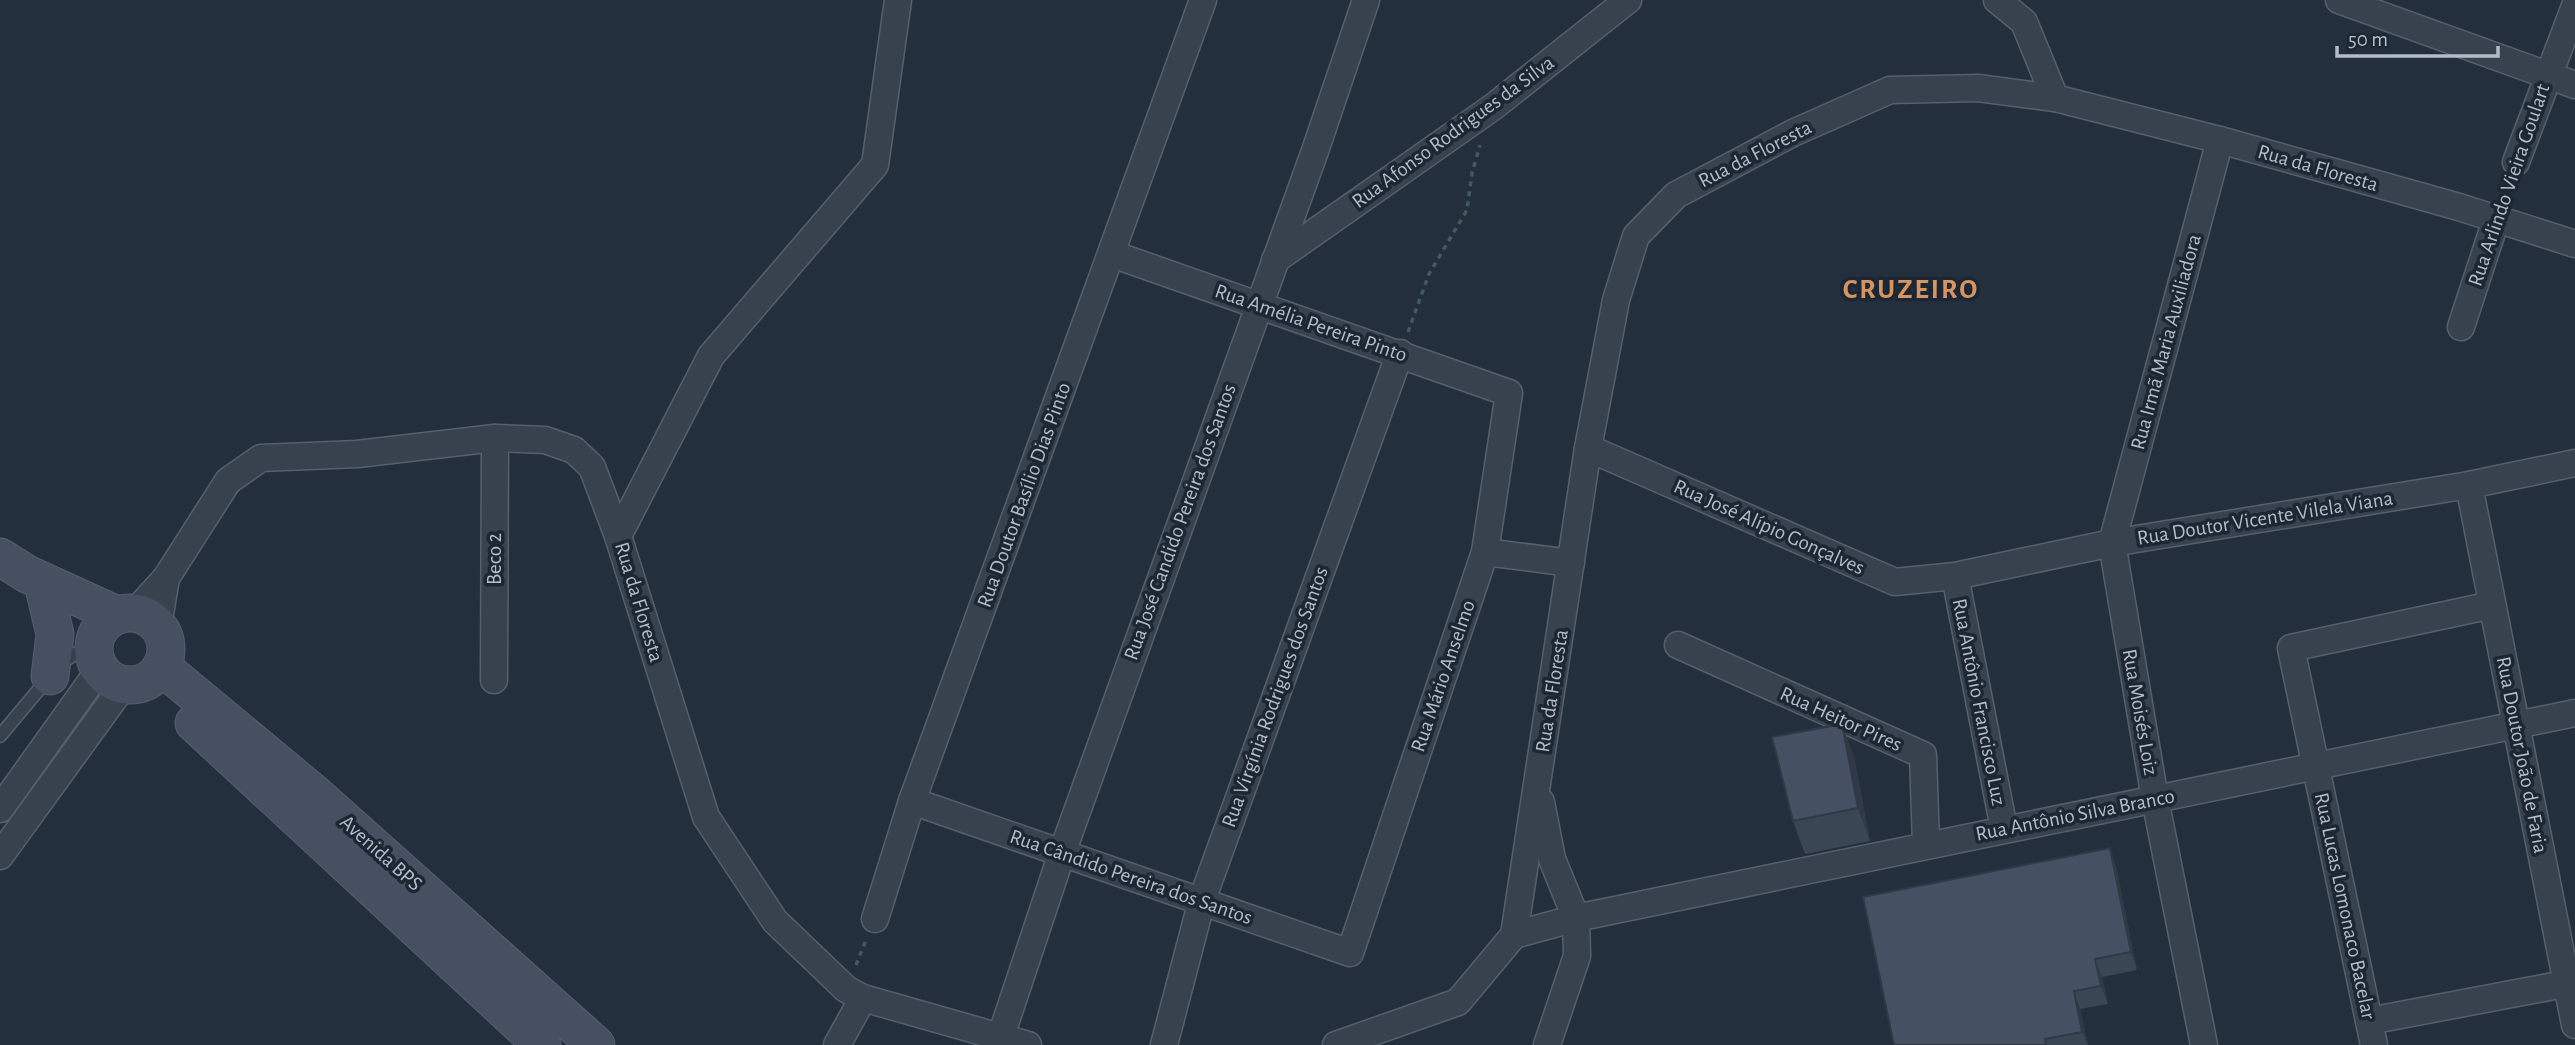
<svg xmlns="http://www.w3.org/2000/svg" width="2575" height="1045" viewBox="0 0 2575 1045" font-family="'Alegreya Sans',sans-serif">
<rect width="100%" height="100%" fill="#242f3e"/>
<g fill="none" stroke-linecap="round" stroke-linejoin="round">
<defs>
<polyline id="lane" points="0,736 61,663 75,654 94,647"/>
<g id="street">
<polyline points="1997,0 2024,22 2055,98"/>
<polyline points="2339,0 2575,85"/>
<polyline points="2516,162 2575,6"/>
<polyline points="1275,260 1493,107 1628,0"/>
<polyline points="2461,327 2496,220"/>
<polyline points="1588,448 1895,582 1955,576 2112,543 2469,485 2575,463"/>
<polyline points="2469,485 2575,1025"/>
<polyline points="618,536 711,356 875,165 898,0"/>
<polyline points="1485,552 1571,563"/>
<polyline points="1955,576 2004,829"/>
<polyline points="134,613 166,578 228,481 261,458 357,454 495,438 545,440 574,450 592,467 618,536 706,817 775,921 846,989 863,998 1028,1045"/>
<polyline points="158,626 166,578"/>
<polyline points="1678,645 1923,755 1926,845"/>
<polyline points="494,680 495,438"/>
<polyline points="912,801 1350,953 1485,552 1509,393 1112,254"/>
<polyline points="1541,802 1552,859 1576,918 1577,956 1547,1045"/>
<polyline points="0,809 100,669"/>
<polyline points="0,856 124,685"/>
<polyline points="875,919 912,801 1203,0"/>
<polyline points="1514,935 1576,918 2575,713"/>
<polyline points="2369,1021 2575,982"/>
<polyline points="837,1045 863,998"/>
<polyline points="998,1045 1062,853 1315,151 1366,0"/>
<polyline points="1164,1045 1202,900 1400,353"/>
<polyline points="1336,1045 1458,1002 1514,935 1588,448 1616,300 1636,236 1676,195 1793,133 1890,90 1978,88 2055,98 2220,140 2459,207 2575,244"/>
<polyline points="2204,1045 2155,799 2112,543 2220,140"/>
<polyline points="2374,1045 2291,648 2492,605"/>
</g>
<g id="secondary">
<polyline points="0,557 27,574 117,615"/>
<polyline points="45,592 55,634 50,676"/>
<circle cx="130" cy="649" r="36"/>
<polyline points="162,667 316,795 596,1045"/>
<polyline points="194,723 542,1045"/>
</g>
</defs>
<use href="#lane" stroke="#565f6c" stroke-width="15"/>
<use href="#street" stroke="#565f6c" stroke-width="29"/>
<use href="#secondary" stroke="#565f6c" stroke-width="39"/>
<g stroke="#44595c" stroke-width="3.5" stroke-dasharray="5 5" stroke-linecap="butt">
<polyline points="1408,332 1429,274 1467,210 1472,173 1480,145"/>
<polyline points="856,965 866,940"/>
</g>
<use href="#lane" stroke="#38414e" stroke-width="12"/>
<use href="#street" stroke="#38414e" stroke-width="26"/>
<use href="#secondary" stroke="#465061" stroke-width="37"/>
</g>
<g fill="#3b4654">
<polygon points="1854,757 1870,841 1805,854 1793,821"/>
<polygon points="2116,866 2137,970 2102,977 2108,1004 2080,1009 2088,1045 1894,1045"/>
</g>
<g fill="#303945">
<polygon points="1842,724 1854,757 1870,841 1858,808"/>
<polygon points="2110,848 2116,866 2137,970 2131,952"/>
<polygon points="2095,959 2102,977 2108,1004 2101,986"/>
<polygon points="2074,991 2080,1009 2088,1045 2082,1032"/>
</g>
<g fill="#455162" stroke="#303945" stroke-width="2">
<polygon points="1842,724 1858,808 1793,821 1772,737"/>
<polygon points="2110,848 2131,952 2095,959 2101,986 2074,991 2082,1032 2045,1039 2046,1045 1894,1045 1863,897"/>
</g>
<g text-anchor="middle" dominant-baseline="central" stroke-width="7" stroke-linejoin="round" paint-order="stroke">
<g font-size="21" fill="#b4bcc9" stroke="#1d2633">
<text transform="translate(1453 132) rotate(-36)">Rua Afonso Rodrigues da Silva</text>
<text transform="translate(1755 154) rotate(-27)">Rua da Floresta</text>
<text transform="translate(2318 168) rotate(16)">Rua da Floresta</text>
<text transform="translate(2509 185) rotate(-71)">Rua Arlindo Vieira Goulart</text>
<text transform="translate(1311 323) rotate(19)">Rua Amélia Pereira Pinto</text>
<text transform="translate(2166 342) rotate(-75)">Rua Irmã Maria Auxiliadora</text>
<text transform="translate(1024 495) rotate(-70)">Rua Doutor Basílio Dias Pinto</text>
<text transform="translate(2265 518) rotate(-9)">Rua Doutor Vicente Vilela Viana</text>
<text transform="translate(1180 522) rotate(-70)">Rua José Candido Pereira dos Santos</text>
<text transform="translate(1769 527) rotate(24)">Rua José Alípio Gonçalves</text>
<text transform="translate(494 559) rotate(-90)">Beco 2</text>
<text transform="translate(639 602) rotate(73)">Rua da Floresta</text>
<text transform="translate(1443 676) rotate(-71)">Rua Mário Anselmo</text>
<text transform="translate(1552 691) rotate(-81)">Rua da Floresta</text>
<text transform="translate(1275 697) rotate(-70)">Rua Virgínia Rodrigues dos Santos</text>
<text transform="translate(1979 702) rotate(79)">Rua Antônio Francisco Luz</text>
<text transform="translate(2140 712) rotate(80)">Rua Moisés Loiz</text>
<text transform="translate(1841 719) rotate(24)">Rua Heitor Pires</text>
<text transform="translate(2522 755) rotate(79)">Rua Doutor João de Faria</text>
<text transform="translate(2075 815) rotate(-11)">Rua Antônio Silva Branco</text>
<text transform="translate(381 853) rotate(42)">Avenida BPS</text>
<text transform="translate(1131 877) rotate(19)">Rua Cândido Pereira dos Santos</text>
<text transform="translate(2345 906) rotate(78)">Rua Lucas Lomonaco Bacelar</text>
</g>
<g font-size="28" font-weight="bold" letter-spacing="2" fill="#d59563" stroke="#1d2633">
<text x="1911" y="290">CRUZEIRO</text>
</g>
</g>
<path d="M2337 46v10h161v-10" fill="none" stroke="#b4bcc9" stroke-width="3.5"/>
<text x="2348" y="46" font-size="21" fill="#b4bcc9" stroke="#1d2633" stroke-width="5" paint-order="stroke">50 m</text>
</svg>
